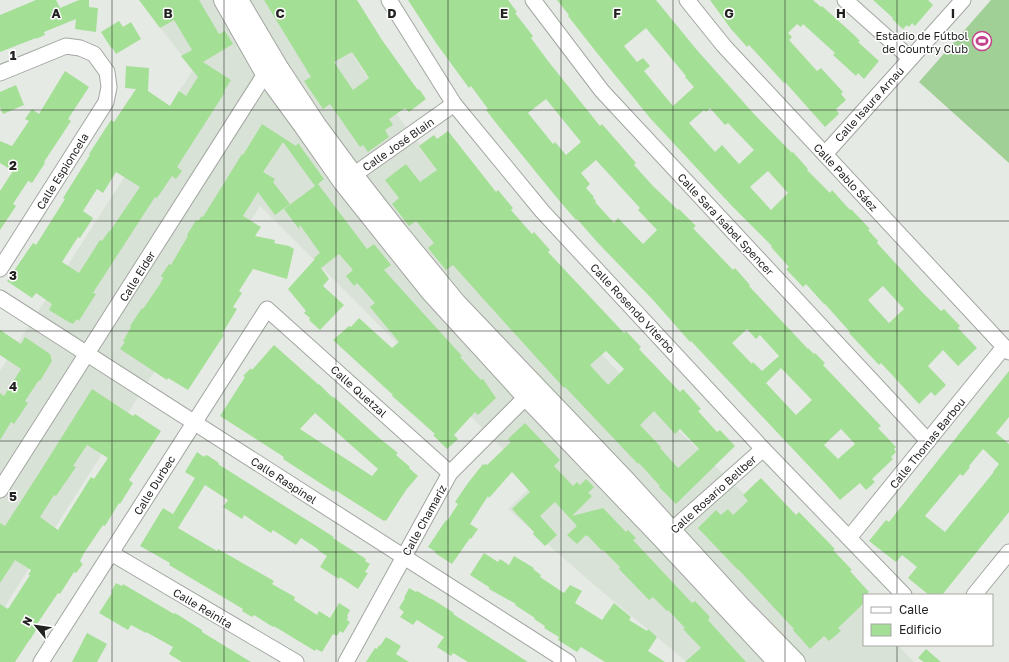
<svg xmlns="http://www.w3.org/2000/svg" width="1009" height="662" viewBox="0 0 1009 662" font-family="'Golos Text',sans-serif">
<rect width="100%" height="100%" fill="#e6eae5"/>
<polygon fill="#d9e2d6" points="139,0 321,0 361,68 455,190 588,339 621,375 864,610 864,645 898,645 914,662 687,662 593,584 508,509 536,482 260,206 0,614 0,371 193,70"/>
<polygon fill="#a0d095" points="991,0 1009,0 1009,163 919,82"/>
<g fill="#a4df96" fill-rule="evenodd">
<polygon points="36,0 56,0 60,8 79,0 89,0 89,7 98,8 96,32 75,29 76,19 44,32 45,35 36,39 36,38 0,52 0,15"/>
<path d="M139 0H199L219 34 225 31 233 44 203 62 231 80 224 91 225 92 177 167 182 171 176 179 172 176 157 198 155 197 98 285 93 293 96 294 87 308 79 321 77 319 73 324 67 321 49 310 52 304 36 293 32 298 7 281 33 243 36 245 65 199 63 198 90 155 89 154 111 120 114 122 136 89 125 88 126 66 149 68 148 91 170 106 179 91 186 96 198 77 181 56 192 50 174 20 160 28ZM116 172 140 187 110 231H109L102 241 100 240 79 273 62 262 78 237 80 238 93 218 83 211 97 189 103 193Z"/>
<path d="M264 0H357L382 40 412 82 418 90 419 89 426 99 409 112 405 108 389 119 393 125 385 130 389 137 368 152 363 145 360 147 330 104 323 109 304 81 311 77ZM352 52 369 78 353 90 334 62Z"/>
<path d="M408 0H508L517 12 515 13 533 36 531 38 548 61 600 126 602 124 636 163 634 165 653 186 678 210 679 209 696 226 693 228 733 270 735 268 750 285 749 286 808 349V348L814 354 815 353 825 363 823 365 881 426 878 428 896 447 894 449 896 452 891 457 893 459 872 479 875 482 866 490 860 483 840 500 825 483 706 357 691 341 690 342 654 301 598 243 577 219 576 220 557 198 500 128 486 110 488 109 471 86 469 88 436 43ZM546 99 581 142 566 155 555 142 553 144 528 113ZM596 160 640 208 638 210 657 230 643 244 618 218 614 223 595 202 596 201 593 198 594 197 586 188 590 184 581 173ZM747 329 756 339 760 335 779 356 762 371 753 362 752 364 732 343ZM781 368 812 400 796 415 766 383ZM841 429 855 444 838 459 824 445Z"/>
<path d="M557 0H656L696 49 754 114 792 153 793 152 808 169 807 170 830 193 832 190 850 210 851 209 870 229 868 230 878 241 877 243 922 292 941 311 944 309 960 326 958 328 977 348 958 366 943 350 928 366 946 385 935 396 931 392 919 404 881 363 879 365 849 333 850 332 825 304H824L806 284 803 287 786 269 789 267 771 247 772 246 731 205 650 118 597 53 568 16 569 15ZM646 28 686 76 685 77 694 87 673 106 644 71 650 66 643 58 637 62 624 46ZM710 108 725 125 728 123 754 150 739 164 722 145 715 152 689 123 704 110 706 112ZM768 171 788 193 771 210 750 187ZM883 286 904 309 889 323 868 300Z"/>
<polygon points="710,0 813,0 821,7 822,6 853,34 860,41 858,42 879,61 864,79 858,73 856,76 833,55 835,53 803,24 801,27 797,24 788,33 792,37 789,40 817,71 821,68 843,92 841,94 846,100 836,109 839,114 825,127 785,82 784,83 749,45 747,47 731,29"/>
<polygon points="873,0 928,0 933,5 915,26 912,23 909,27 907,25 903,29 892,19 893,18"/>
<polygon points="119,21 123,27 131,22 141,39 116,54 112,47 111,48 101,32"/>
<polygon points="65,71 89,87 68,119 71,121 44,162 45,163 32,183 28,181 13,204 16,206 0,230 0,191 13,171 0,163 0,141 12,146 29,121 25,119 32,109 39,114"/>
<polygon points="16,85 24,105 3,114 0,107 0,92"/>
<polygon points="262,124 296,146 298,143 324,179 318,184 367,249 374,244 391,265 384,270 462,356 460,357 481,380 483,379 496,398 478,415 475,412 454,435 458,439 447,449 433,435 435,434 399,402 392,396 393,395 333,340 349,326 351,327 359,318 392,348 399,342 370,307 375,303 357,283 354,286 346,276 353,270 339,254 321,268 329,279 323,286 344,305 320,330 309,320 310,318 304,313 306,311 288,289 315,259 314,258 320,253 300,225 299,229 284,209 315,186 283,142 263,172 275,179 273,182 290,204 275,215 258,192 243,216 261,227 255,236 275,240 274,243 289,246 294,249 287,279 253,269 239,291 242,293 233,307 237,309 222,334 224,335 188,390 168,378 167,380 120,349 125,342 123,341 131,327 130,326 142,308 143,309 160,284 163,278 161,276 169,264 171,265 182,246 188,236 187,235 196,220 198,221 202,216 203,217 242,154 243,155"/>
<path d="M448 131 496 192 498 190 513 208 511 210 532 234 534 232 550 250 548 252 624 333 626 331 641 347 639 349 680 392 683 389 701 409 698 411 717 432 720 430 735 446 676 504 659 487 660 486 639 463 638 464 565 387 564 388 487 303 453 265 446 270 428 248 434 243 416 221 409 226 392 204 399 198 385 180 406 164 420 182 437 170 419 146 434 135 437 139ZM606 351 624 369 608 385 590 365ZM654 411 675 434 680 429 699 449 678 468 660 448 661 447 640 425Z"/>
<polygon points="0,330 21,344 25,337 50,354 52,361 40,381 39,380 25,401 28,403 14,424 11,422 0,440 0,393 4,396 21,369 0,355"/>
<path d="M274 345 319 385V384L331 396 335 398 378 437 398 453 396 455 410 467 409 468 418 476 406 490 386 521 384 520V521L335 490 334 492 283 459 284 457 220 416 245 377 243 376 251 368 252 370ZM315 413 378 469 372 476 300 429Z"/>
<path d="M1009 371V417L996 433 1009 444V512L942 595H929L908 578 917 567 902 555 896 562 869 541 886 520 889 522ZM983 449 999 464 993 472V473L945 532 925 516 960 474 963 476 970 467 969 466Z"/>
<path d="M92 389 133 416 135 414 161 431 129 480 133 483 120 504 119 503 105 526 103 525 84 553 80 561 81 562V563L83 564 76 573 74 572 60 594 58 593 37 624 39 625 30 640V639L15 662H0V604L8 609 30 575H28L31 570 15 560 0 583V523L5 526 36 478ZM87 445 108 458 94 479 91 477 58 530 40 517 54 495 56 496 76 467 73 466Z"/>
<polygon points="525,423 560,460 554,466 573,486 577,482 580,485 586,479 594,487 588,493 592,496 572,516 603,508 626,532 628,530 636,538 633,540 692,603 695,601 710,617 708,620 746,662 685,662 701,648 683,629 685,628 668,610 667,611 653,597 649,600 619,569 620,567 603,550 602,551 588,536 587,536 586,535 577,544 567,535 577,526 555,502 540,516 557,535 545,546 533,534 534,532 512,509 530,492 512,472 489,498 488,496 470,524 478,529 471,539 470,538 452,564 435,553 436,552 428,547 446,520 447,521 458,504 455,502 468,483 483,464 484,465 486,464 487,465 511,442 508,439"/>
<polygon points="197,452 204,457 205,455 206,456 207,455 219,463 218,464 259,490 334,537 333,538 366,559 365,561 370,564 365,572 368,573 358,589 340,577 339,579 320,567 327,556 318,550 318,549 301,538 296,545 273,530 271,533 244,515 242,519 223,507 228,500 205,485 178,528 217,551 218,549 274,581 272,584 295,597 294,600 317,615 319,611 330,618 339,603 350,610 347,616 348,617 347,620 350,622 343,633 340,631 337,636 333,634 322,652 316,649 315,651 277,628 273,626 273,627 254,615 252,617 242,611 243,609 169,565 170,563 140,546 163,508 173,514 195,478 185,472"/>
<polygon points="761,478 796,515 799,512 835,549 833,550 852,570 850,571 869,592 866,595 864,595 864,603 838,628 841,631 829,641 824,636 810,649 793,630 794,629 738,569 738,570 698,528 716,510 721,515 728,509 733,515 748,501 743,495"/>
<polygon points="484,553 498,562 500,559 509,565 514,556 534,568 533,569 541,575 540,577 564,593 570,585 582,591 575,603 602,620 614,603 631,617 629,620 647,631 648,629 657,637 648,651 665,662 605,662 581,647 577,652 558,640 559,637 544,628 545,626 534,619 535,618 515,605 516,604 489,589 489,587 470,575"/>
<polygon points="116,583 122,586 123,584 174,614 175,613 202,630 202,632 251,662 182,662 169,654 173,647 146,632 146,633 131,625 128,630 99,613 112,593 111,592"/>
<polygon points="409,588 416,592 417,591 431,599 432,599 454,613 453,614 528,662 468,662 453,653 451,656 437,647 444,637 417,620 416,621 413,625 400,617 404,612 399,608 405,598 404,598"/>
<polygon points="87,633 107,644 97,662 72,662"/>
<polygon points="386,637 401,646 396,654 409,662 366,662 375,648 377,649 379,645 380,646"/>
<polygon points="926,649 941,662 924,662 918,658"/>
</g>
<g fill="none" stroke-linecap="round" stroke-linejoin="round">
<defs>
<g id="minor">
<polyline points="389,0 454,104 542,211 763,449 904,595"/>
<polyline points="533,0 602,91 928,441"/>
<polyline points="687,0 724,46 1009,352"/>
<polyline points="845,0 910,58"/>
<polyline points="0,73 66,46 80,48 94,54 107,72 109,87 106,102 0,269"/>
<polyline points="825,154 963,0"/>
<polyline points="345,181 454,104"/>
<polyline points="0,298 568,662"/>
<polyline points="0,490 265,74 272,68"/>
<polyline points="664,537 763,449"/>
<polyline points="849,538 1004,347"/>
<polyline points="111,553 296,662"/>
<polyline points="974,595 1009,552"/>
<polyline points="41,662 267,309 450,473"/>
<polyline points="346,662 450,473 526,397"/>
</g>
<g id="tertiary">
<polyline points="223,0 265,74 303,126 343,183 430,292 526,397 662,539 777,662"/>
<polyline points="239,0 280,69 317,125 354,175 397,230 457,303 625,479 743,608 796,662"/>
</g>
</defs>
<use href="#minor" stroke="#a2a6a1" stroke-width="17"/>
<use href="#tertiary" stroke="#a2a6a1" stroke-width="20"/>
<use href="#minor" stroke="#fff" stroke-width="15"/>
<use href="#tertiary" stroke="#fff" stroke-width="18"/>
</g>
<path fill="none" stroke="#222321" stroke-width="1" stroke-opacity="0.55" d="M112 0V662M224 0V662M336 0V662M448 0V662M561 0V662M673 0V662M785 0V662M897 0V595M0 110H1009M0 221H1009M0 331H1009M0 441H1009M0 552H1009M897 645V662"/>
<defs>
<symbol id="stadium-ring" viewBox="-11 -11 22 22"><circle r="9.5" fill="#fff" stroke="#c4428b" stroke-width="1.5"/><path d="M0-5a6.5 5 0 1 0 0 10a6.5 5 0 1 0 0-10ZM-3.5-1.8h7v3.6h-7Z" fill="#c4428b"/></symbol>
</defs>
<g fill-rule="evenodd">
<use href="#stadium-ring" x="971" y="30" width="22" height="22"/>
</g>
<g text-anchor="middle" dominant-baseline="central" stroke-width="3" stroke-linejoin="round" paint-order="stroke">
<g font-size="11" fill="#222321" stroke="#fff" text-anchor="end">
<text x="968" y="35">Estadio de Fútbol<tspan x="968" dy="13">de Country Club</tspan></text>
</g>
<g font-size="11" fill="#222321" stroke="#fff">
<text transform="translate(869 104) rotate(-48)">Calle Isaura Arnau</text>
<text transform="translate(398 144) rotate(-35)">Calle José Blain</text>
<text transform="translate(62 171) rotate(-58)">Calle Espioncela</text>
<text transform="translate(846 177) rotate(47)">Calle Pablo Sáez</text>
<text transform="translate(726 224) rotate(47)">Calle Sara Isabel Spencer</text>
<text transform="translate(137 276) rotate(-58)">Calle Eider</text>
<text transform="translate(633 308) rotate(47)">Calle Rosendo Viterbo</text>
<text transform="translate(359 391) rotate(42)">Calle Quetzal</text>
<text transform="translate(927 443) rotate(-51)">Calle Thomas Barbou</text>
<text transform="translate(284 480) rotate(33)">Calle Raspinel</text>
<text transform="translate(154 485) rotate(-58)">Calle Durbec</text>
<text transform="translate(713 494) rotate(-42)">Calle Rosario Bellber</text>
<text transform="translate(424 520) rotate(-61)">Calle Chamariz</text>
<text transform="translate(203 608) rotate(31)">Calle Reinita</text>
</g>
</g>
<g font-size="13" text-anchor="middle" font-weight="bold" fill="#222321" stroke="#fff" stroke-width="3" stroke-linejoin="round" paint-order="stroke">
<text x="56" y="18">A</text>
<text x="168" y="18">B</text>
<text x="280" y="18">C</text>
<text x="392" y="18">D</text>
<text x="504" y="18">E</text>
<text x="617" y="18">F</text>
<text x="729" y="18">G</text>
<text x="841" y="18">H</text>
<text x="953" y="18">I</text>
<text x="13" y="60">1</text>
<text x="13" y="170">2</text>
<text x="13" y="280">3</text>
<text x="13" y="391">4</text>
<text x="13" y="501">5</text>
</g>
<rect x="863" y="594" width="130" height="52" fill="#ffffff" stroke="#a7a7a6"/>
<rect x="871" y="607" width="20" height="6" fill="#ffffff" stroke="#a7a7a6"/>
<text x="899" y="614" font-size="12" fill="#222321">Calle</text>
<rect x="871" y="624" width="20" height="12" fill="#a4df96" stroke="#a7a7a6"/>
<text x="899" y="634" font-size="12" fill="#222321">Edificio</text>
<g transform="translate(36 626) rotate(299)" stroke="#ffffff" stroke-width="3" paint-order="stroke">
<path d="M0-3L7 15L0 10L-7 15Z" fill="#222321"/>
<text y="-6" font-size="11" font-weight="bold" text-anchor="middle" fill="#222321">N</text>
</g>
</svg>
